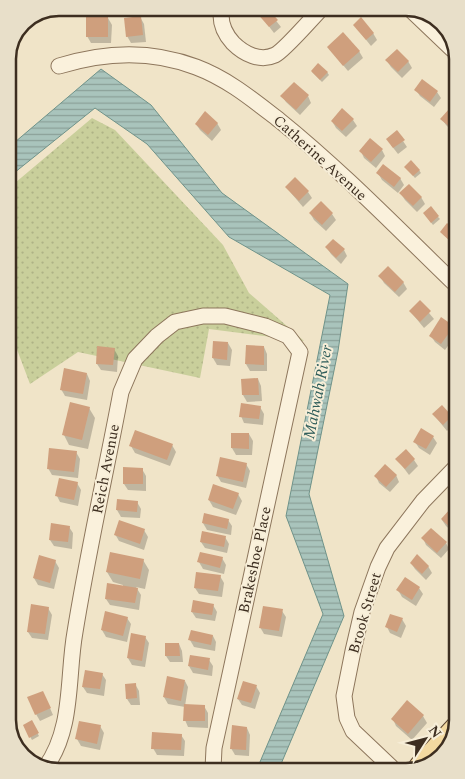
<svg xmlns="http://www.w3.org/2000/svg" width="465" height="779" viewBox="0 0 465 779" font-family="Spectral,serif">
<defs>
<pattern id="park-dots" width="8" height="8" patternUnits="userSpaceOnUse" patternTransform="scale(1.25)"><rect width="8" height="8" fill="#c9cf9b"/><path d="M2 2h.1M6 6h.1" fill="none" stroke="#aeb285" stroke-width="1.8" stroke-linecap="round"/></pattern>
<pattern id="water-rules" width="6" height="5" patternUnits="userSpaceOnUse" patternTransform="scale(1.25)"><rect width="6" height="5" fill="#a9c4bc"/><path d="M0 2.5h6" fill="none" stroke="#8ba098"/></pattern>
</defs>
<rect width="100%" height="100%" fill="#f0e4c8"/>
<polygon fill="url(#park-dots)" points="92,118 115,130 223,245 249,293 304,341 209,329 200,378 78,352 30,384 10,331 9,188"/>
<g fill="url(#water-rules)" stroke="#6f938a">
<polygon points="46,13 18,34 23,23"/>
<polygon points="101,69 151,105 222,193 348,284 338,351 309,494 344,616 281,764 283,768 257,769 323,614 286,516 330,295 229,237 147,144 95,108 9,177 8,148"/>
</g>
<g fill="#0003">
<polygon points="263,8 266,8 281,27 274,33 258,12"/>
<polygon points="140,17 144,24 146,42 131,43 127,36"/>
<polygon points="108,18 112,25 111,43 91,43 87,36"/>
<polygon points="359,31 373,33 377,40 371,46"/>
<polygon points="328,47 359,51 363,58 348,71"/>
<polygon points="387,61 408,61 412,68 402,78 391,67"/>
<polygon points="312,72 327,72 329,75 322,82"/>
<polygon points="416,90 437,92 441,98 434,107 420,96"/>
<polygon points="282,96 308,96 311,103 300,115 286,102"/>
<polygon points="453,112 453,132 446,125 442,119"/>
<polygon points="353,120 357,126 346,137 336,128 332,121"/>
<polygon points="217,123 221,130 212,141 200,130 196,124"/>
<polygon points="403,141 407,147 398,154 391,145"/>
<polygon points="382,150 385,156 376,168 364,158 361,151"/>
<polygon points="408,170 419,170 421,173 415,178"/>
<polygon points="378,173 400,178 404,185 398,193 382,180"/>
<polygon points="287,187 308,192 312,198 303,207 291,193"/>
<polygon points="401,194 421,197 425,204 417,212 405,200"/>
<polygon points="321,203 332,214 336,220 326,231 314,220 310,213"/>
<polygon points="426,216 438,217 440,219 433,225"/>
<polygon points="454,231 454,242 452,243 441,232"/>
<polygon points="327,248 344,250 347,256 341,264 331,254"/>
<polygon points="380,276 403,282 407,289 399,297 384,283"/>
<polygon points="420,302 434,319 424,328 410,311"/>
<polygon points="453,326 455,336 445,350 435,342 431,336"/>
<polygon points="228,343 232,350 230,366 217,365 213,358"/>
<polygon points="264,347 267,354 267,371 250,371 246,364"/>
<polygon points="114,349 118,356 117,372 101,370 97,364"/>
<polygon points="87,374 90,381 87,400 65,396 61,389"/>
<polygon points="258,379 261,386 262,401 247,402 243,395 242,380"/>
<polygon points="260,407 264,414 263,425 244,423 241,416"/>
<polygon points="442,407 455,423 447,431 434,415"/>
<polygon points="89,408 95,418 88,449 69,445 64,435"/>
<polygon points="232,434 249,434 253,441 252,455 236,455 232,448"/>
<polygon points="433,437 437,443 430,455 419,448 415,442"/>
<polygon points="172,445 176,452 170,466 135,453 131,446"/>
<polygon points="76,452 80,459 78,478 52,475 48,468"/>
<polygon points="397,459 414,460 418,466 409,475"/>
<polygon points="246,464 250,471 246,488 221,482 217,475"/>
<polygon points="142,469 146,476 146,491 128,490 124,484"/>
<polygon points="396,475 399,482 390,492 379,483 376,476"/>
<polygon points="77,483 81,490 78,506 60,502 57,496"/>
<polygon points="238,494 242,501 236,515 213,507 209,500"/>
<polygon points="137,502 141,509 140,518 121,517 117,510"/>
<polygon points="456,514 456,535 446,526 442,520"/>
<polygon points="228,520 232,526 231,535 207,530 203,523"/>
<polygon points="69,527 73,533 72,549 54,546 50,540"/>
<polygon points="144,530 148,537 144,550 119,541 115,534"/>
<polygon points="225,537 229,544 227,553 205,548 201,542"/>
<polygon points="423,538 446,543 449,549 441,558 426,545"/>
<polygon points="111,553 143,560 149,570 145,589 136,587 141,595 139,610 110,605 106,599 123,587 123,585 113,582 107,572"/>
<polygon points="222,558 226,565 224,574 203,569 199,562"/>
<polygon points="55,561 59,568 54,589 38,585 34,578"/>
<polygon points="411,563 428,566 432,573 426,580 415,569"/>
<polygon points="220,576 224,583 222,597 199,594 195,588"/>
<polygon points="419,588 423,594 416,606 402,597 398,590"/>
<polygon points="213,605 217,612 215,621 196,618 192,612"/>
<polygon points="48,608 52,615 48,640 32,638 28,632"/>
<polygon points="457,608 457,626 450,615"/>
<polygon points="282,611 286,617 282,637 264,634 260,627"/>
<polygon points="127,618 131,624 127,642 106,637 102,630"/>
<polygon points="402,619 406,626 401,638 390,633 387,627"/>
<polygon points="213,636 216,642 215,651 194,647 190,640"/>
<polygon points="145,637 149,643 145,667 132,665 128,658"/>
<polygon points="179,644 182,651 183,662 170,662 166,656"/>
<polygon points="209,660 213,666 212,676 193,673 189,666"/>
<polygon points="102,674 106,680 104,696 87,693 83,687"/>
<polygon points="185,681 188,687 185,706 204,706 208,713 208,728 188,727 185,720 185,707 168,704 164,697"/>
<polygon points="135,684 139,691 140,705 131,705 127,699"/>
<polygon points="256,686 260,693 255,709 242,705 238,699"/>
<polygon points="46,699 53,715 40,721 36,714"/>
<polygon points="407,702 423,716 427,723 412,740 396,726 393,719"/>
<polygon points="31,722 39,736 32,740 24,726"/>
<polygon points="100,726 104,733 100,750 81,746 77,739"/>
<polygon points="247,728 250,735 249,756 235,755 231,748"/>
<polygon points="181,735 185,741 184,756 157,755 153,748"/>
<polygon points="14,744 32,756 36,762 34,764 30,763"/>
</g>
<g fill="#cf9f7d">
<polygon points="261,8 267,8 278,20 269,27 256,12"/>
<polygon points="86,16 108,17 108,37 86,37"/>
<polygon points="141,16 143,35 126,37 124,18"/>
<polygon points="361,17 374,33 366,40 353,25"/>
<polygon points="343,32 360,51 343,66 327,47"/>
<polygon points="397,49 409,61 398,72 385,60"/>
<polygon points="318,63 328,72 320,80 311,71"/>
<polygon points="422,79 438,91 430,102 414,90"/>
<polygon points="294,82 309,95 296,110 280,96"/>
<polygon points="342,108 354,119 342,131 331,121"/>
<polygon points="450,108 453,110 453,126 451,128 440,119"/>
<polygon points="205,111 218,123 208,135 195,124"/>
<polygon points="397,130 405,140 393,148 386,139"/>
<polygon points="370,138 383,149 371,162 359,151"/>
<polygon points="411,160 420,170 413,176 404,167"/>
<polygon points="383,164 401,178 394,187 376,173"/>
<polygon points="295,177 309,191 299,201 285,187"/>
<polygon points="409,184 422,197 413,206 399,193"/>
<polygon points="321,201 333,213 322,225 309,213"/>
<polygon points="431,206 439,216 431,223 423,213"/>
<polygon points="447,223 454,229 454,237 450,241 440,232"/>
<polygon points="333,239 345,249 336,258 325,247"/>
<polygon points="388,266 404,282 395,292 378,276"/>
<polygon points="420,300 431,311 420,322 409,311"/>
<polygon points="441,317 454,326 441,344 429,336"/>
<polygon points="213,341 228,342 227,360 212,358"/>
<polygon points="246,345 264,346 264,365 245,364"/>
<polygon points="97,346 115,348 113,365 96,364"/>
<polygon points="64,368 87,373 83,394 60,390"/>
<polygon points="258,378 259,395 242,395 241,379"/>
<polygon points="70,402 90,407 82,440 62,435"/>
<polygon points="241,403 261,406 259,419 239,417"/>
<polygon points="442,405 452,416 443,425 432,414"/>
<polygon points="421,428 434,436 426,449 413,442"/>
<polygon points="135,430 173,444 167,460 129,446"/>
<polygon points="231,433 249,433 249,449 231,448"/>
<polygon points="49,448 77,451 74,472 47,469"/>
<polygon points="406,449 415,459 405,469 395,459"/>
<polygon points="220,457 247,463 243,482 216,476"/>
<polygon points="385,464 397,475 386,487 374,476"/>
<polygon points="123,467 143,468 143,484 123,484"/>
<polygon points="59,478 78,482 74,500 55,496"/>
<polygon points="213,484 239,493 233,509 208,500"/>
<polygon points="117,499 138,501 137,512 116,510"/>
<polygon points="451,508 456,512 456,533 441,519"/>
<polygon points="204,513 229,519 227,529 202,523"/>
<polygon points="119,520 145,529 140,544 114,535"/>
<polygon points="51,523 70,526 68,542 49,540"/>
<polygon points="431,528 447,542 437,553 421,538"/>
<polygon points="202,531 226,536 224,547 200,542"/>
<polygon points="110,552 144,559 140,579 106,572"/>
<polygon points="200,552 223,557 220,568 197,562"/>
<polygon points="417,554 429,566 422,574 410,563"/>
<polygon points="39,555 56,560 50,583 33,578"/>
<polygon points="196,572 221,575 218,591 194,588"/>
<polygon points="405,577 420,587 412,600 396,590"/>
<polygon points="107,583 138,588 135,603 105,599"/>
<polygon points="193,600 214,604 212,615 191,612"/>
<polygon points="31,604 49,607 45,634 27,632"/>
<polygon points="263,606 283,609 279,631 259,628"/>
<polygon points="457,607 457,622 449,615"/>
<polygon points="105,611 128,617 123,636 101,630"/>
<polygon points="390,614 403,618 397,632 385,627"/>
<polygon points="191,630 213,635 211,645 188,640"/>
<polygon points="131,633 146,636 142,661 127,658"/>
<polygon points="165,643 179,643 180,656 165,656"/>
<polygon points="190,655 210,658 208,670 188,666"/>
<polygon points="85,670 103,673 100,689 82,687"/>
<polygon points="167,676 185,680 181,701 163,697"/>
<polygon points="243,681 257,685 251,703 237,699"/>
<polygon points="136,683 137,698 126,699 125,684"/>
<polygon points="43,691 51,708 35,715 27,697"/>
<polygon points="407,700 424,715 408,734 391,719"/>
<polygon points="184,704 205,705 205,721 183,721"/>
<polygon points="32,720 39,733 29,738 23,725"/>
<polygon points="79,721 101,725 97,744 75,739"/>
<polygon points="232,725 247,727 246,750 230,749"/>
<polygon points="152,732 182,734 181,750 151,749"/>
<polygon points="19,738 33,755 28,759 13,743"/>
<polygon points="238,762 241,769 229,769 228,766"/>
</g>
<g fill="none" stroke-linecap="round" stroke-linejoin="round">
<defs>
<g id="minor">
<path d="M222 8C219 21 224 33 233 43 244 54 260 62 275 55 284 51 313 17 322 8"/>
<polyline points="409,8 452,49"/>
<path d="M59 66C104 52 152 50 196 67 228 79 253 100 279 120 341 170 397 228 454 283"/>
<polyline points="391,767 353,731 347,718 344,696 353,651 362,612 378,567 387,548 423,501 455,468"/>
<path d="M45 768C74 729 67 676 75 632 88 551 106 472 121 392L135 359 157 336 175 322 203 316H225L265 326 288 336 300 352 214 748 213 769"/>
</g>
<polyline id="major" points="419,766 456,726"/>
</defs>
<use href="#minor" stroke="#8d765c" stroke-width="17"/>
<use href="#major" stroke="#5b4430" stroke-width="21"/>
<use href="#minor" stroke="#faf1dc" stroke-width="15"/>
<use href="#major" stroke="#f3d9a0" stroke-width="19"/>
</g>
<g text-anchor="middle" dominant-baseline="central" stroke-width="4" stroke-linejoin="round" paint-order="stroke">
<g font-size="15" fill="#3d2e20" stroke="#f7eed8">
<text transform="translate(320 158) rotate(42)">Catherine Avenue</text>
<text transform="translate(106 469) rotate(-79)">Reich Avenue</text>
<text transform="translate(255 560) rotate(-78)">Brakeshoe Place</text>
<text transform="translate(365 613) rotate(-74)">Brook Street</text>
</g>
<g font-size="16" font-style="italic" fill="#2f5d5a" stroke="#f7eed8">
<text transform="translate(318 392) rotate(-79)">Mahwah River</text>
</g>
</g>
<path d="M0 0H465V779H0ZM59 16H406A43 43 0 0 1 449 59V720A43 43 0 0 1 406 763H59A43 43 0 0 1 16 720V59A43 43 0 0 1 59 16Z" fill="#e8dfc9" fill-rule="evenodd"/>
<path fill="none" stroke="#3d2e20" stroke-width="2.5" d="M59 16H406A43 43 0 0 1 449 59V720A43 43 0 0 1 406 763H59A43 43 0 0 1 16 720V59A43 43 0 0 1 59 16Z"/>
<g transform="translate(425 739) rotate(54)" stroke="#f7eed8" stroke-width="4" paint-order="stroke">
<path d="M0-4L9 19L0 12L-9 19Z" fill="#3d2e20"/>
<text y="-8" font-size="14" font-weight="bold" text-anchor="middle" fill="#3d2e20">N</text>
</g>
</svg>
